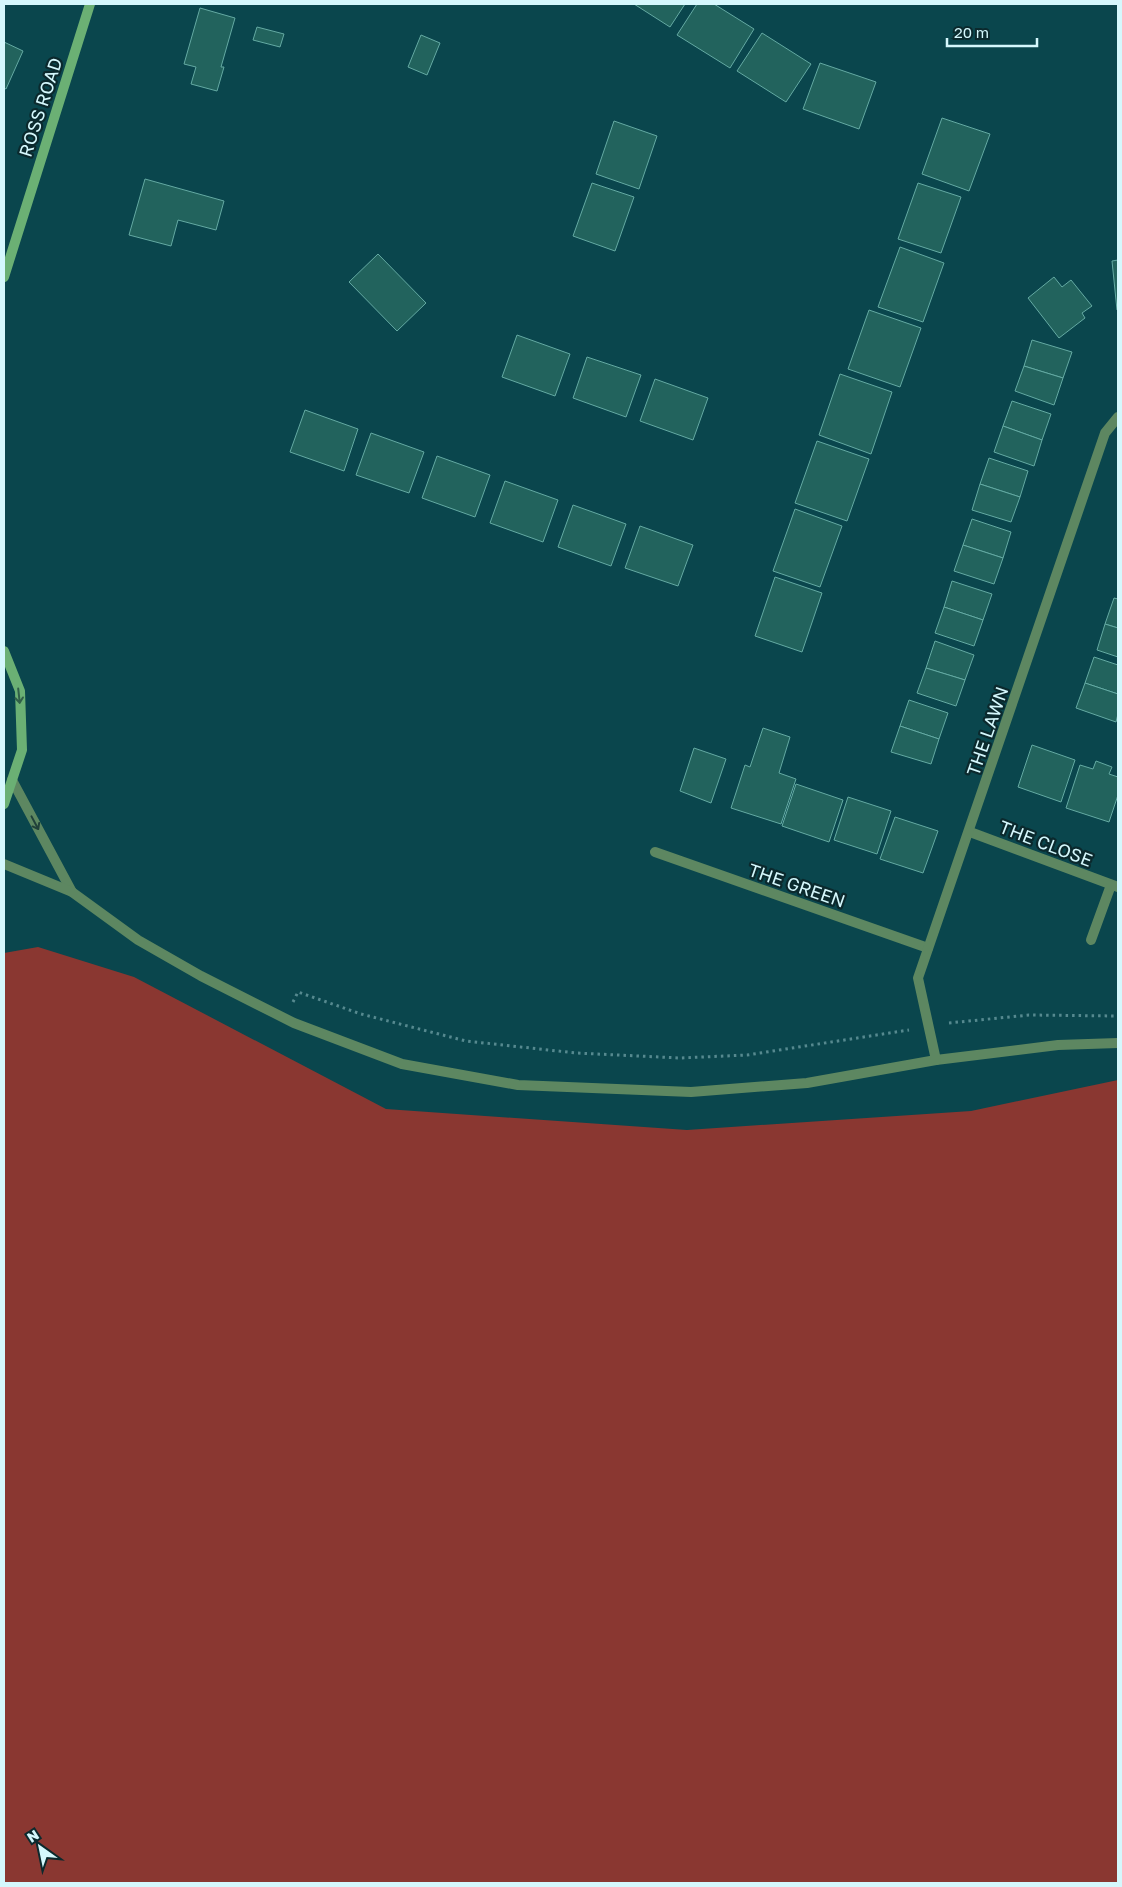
<svg xmlns="http://www.w3.org/2000/svg" width="1122" height="1887" viewBox="0 0 1122 1887" font-family="'Golos Text',sans-serif">
<rect width="100%" height="100%" fill="#0a464d"/>
<polygon fill="#8a3731" points="38,947 134,977 386,1109 687,1130 971,1111 1118,1080 1118,1883 4,1883 4,953"/>
<g fill="#22635d" stroke="#64aaa3">
<polygon points="634,4 685,4 670,27"/>
<polygon points="697,4 714,4 754,29 730,68 677,35"/>
<polygon points="200,8 235,18 221,67 224,67 217,91 191,84 196,67 184,64"/>
<polygon points="257,27 284,34 280,47 253,40"/>
<polygon points="762,33 811,64 786,102 737,71"/>
<polygon points="421,35 440,43 427,75 408,67"/>
<polygon points="4,42 23,51 6,89 4,88"/>
<polygon points="820,63 876,82 859,129 803,109"/>
<polygon points="942,118 990,134 969,191 922,174"/>
<polygon points="614,121 657,136 639,189 596,174"/>
<polygon points="145,179 224,201 216,230 178,220 171,246 129,235"/>
<polygon points="592,183 634,197 615,251 573,236"/>
<polygon points="918,183 961,197 941,253 898,239"/>
<polygon points="900,247 944,263 923,322 878,307"/>
<polygon points="378,254 426,303 397,331 349,282"/>
<polygon points="1118,260 1118,310 1117,310 1112,261"/>
<polygon points="1054,277 1062,287 1071,280 1092,306 1082,313 1085,318 1059,338 1028,298"/>
<polygon points="869,310 921,328 900,387 848,369"/>
<polygon points="517,335 570,354 555,396 502,377"/>
<polygon points="1032,340 1072,352 1063,378 1024,366"/>
<polygon points="587,357 641,375 626,417 573,398"/>
<polygon points="1024,366 1063,378 1054,405 1015,391"/>
<polygon points="840,374 892,392 871,454 819,435"/>
<polygon points="655,379 708,398 693,440 640,421"/>
<polygon points="1012,401 1051,414 1042,440 1003,426"/>
<polygon points="305,410 358,429 344,471 290,452"/>
<polygon points="1003,426 1042,440 1034,466 994,452"/>
<polygon points="371,433 424,452 409,493 356,475"/>
<polygon points="817,441 869,459 847,521 795,503"/>
<polygon points="437,456 490,475 475,517 422,498"/>
<polygon points="989,458 1028,471 1020,497 980,484"/>
<polygon points="505,481 558,500 543,542 490,523"/>
<polygon points="980,484 1020,497 1011,522 972,510"/>
<polygon points="573,505 626,524 611,566 558,547"/>
<polygon points="795,509 842,526 820,587 773,571"/>
<polygon points="972,519 1011,532 1003,558 963,545"/>
<polygon points="640,526 693,545 678,586 625,568"/>
<polygon points="963,545 1003,558 994,584 954,571"/>
<polygon points="775,577 822,593 802,652 755,636"/>
<polygon points="952,581 992,594 983,620 944,607"/>
<polygon points="1114,598 1118,599 1118,628 1105,624"/>
<polygon points="944,607 983,620 974,646 935,633"/>
<polygon points="1105,624 1118,628 1118,657 1097,650"/>
<polygon points="935,641 974,655 965,680 926,668"/>
<polygon points="1094,657 1118,665 1118,694 1085,683"/>
<polygon points="926,668 965,680 956,706 917,693"/>
<polygon points="1085,683 1118,694 1118,714 1116,722 1076,708"/>
<polygon points="909,700 948,713 939,739 900,726"/>
<polygon points="900,726 939,739 931,764 891,752"/>
<polygon points="763,728 790,737 779,773 796,779 781,824 731,808 745,765 750,767"/>
<polygon points="1032,745 1075,760 1061,802 1018,787"/>
<polygon points="694,748 726,759 711,803 680,791"/>
<polygon points="1096,761 1112,767 1109,774 1118,777 1118,795 1109,822 1066,808 1080,765 1093,769"/>
<polygon points="796,784 843,800 829,842 782,826"/>
<polygon points="848,797 891,811 877,854 834,840"/>
<polygon points="895,817 938,831 923,873 880,859"/>
</g>
<g fill="none" stroke-linecap="round" stroke-linejoin="round">
<g stroke="#56898f" stroke-width="3" stroke-dasharray="2.5 4" stroke-linecap="butt">
<polyline points="293,1002 298,992 361,1014 466,1041 576,1053 680,1058 747,1055 909,1030"/>
<polyline points="949,1023 1029,1015 1118,1016"/>
</g>
<g stroke="#5d8761" stroke-width="10">
<polyline points="12,780 72,892"/>
<polyline points="970,832 1118,887"/>
<polyline points="655,852 928,948"/>
<polyline points="4,864 72,892 138,940 201,976 294,1023 402,1064 518,1085 691,1092 807,1083 936,1060 1058,1045 1118,1043"/>
<polyline points="1091,940 1111,885"/>
<polyline points="936,1060 918,978 1105,433 1118,417"/>
</g>
<g stroke="#6bb074" stroke-width="10">
<polyline points="4,277 90,4"/>
<polyline points="4,651 20,691 22,750 4,804"/>
</g>
</g>
<defs><path id="oneway-shaft" d="M-6 0H5M1.5-3L5.5 0L1.5 3" fill="none" stroke-width="1.6" stroke-linecap="round" stroke-linejoin="round" transform="scale(1.25)"/></defs>
<use stroke="#315f49" href="#oneway-shaft" transform="translate(19 696) rotate(84)"/>
<use stroke="#20403a" href="#oneway-shaft" transform="translate(35 823) rotate(62)"/>
<g text-anchor="middle" dominant-baseline="central" stroke-width="4.5" stroke-linejoin="round" paint-order="stroke">
<g font-size="18" fill="#d5f8fd" stroke="#0b292d">
<text transform="translate(40 107) rotate(-72)">ROSS ROAD</text>
<text transform="translate(987 731) rotate(-71)">THE LAWN</text>
<text transform="translate(1046 843) rotate(21)">THE CLOSE</text>
<text transform="translate(797 885) rotate(19)">THE GREEN</text>
</g>
</g>
<rect width="1122" height="1887" fill="none" stroke="#d5f8fd" stroke-width="10"/>
<g transform="translate(40 1847) rotate(327)" stroke="#0b292d" stroke-width="4" paint-order="stroke">
<path d="M0-4L9 19L0 12L-9 19Z" fill="#d5f8fd"/>
<text y="-8" font-size="14" font-weight="bold" text-anchor="middle" fill="#d5f8fd">N</text>
</g>
<path d="M947 38v8h90v-8" fill="none" stroke="#d5f8fd" stroke-width="2.5"/>
<text x="954" y="38" font-size="15" fill="#d5f8fd" stroke="#0b292d" stroke-width="4" paint-order="stroke">20 m</text>
</svg>
